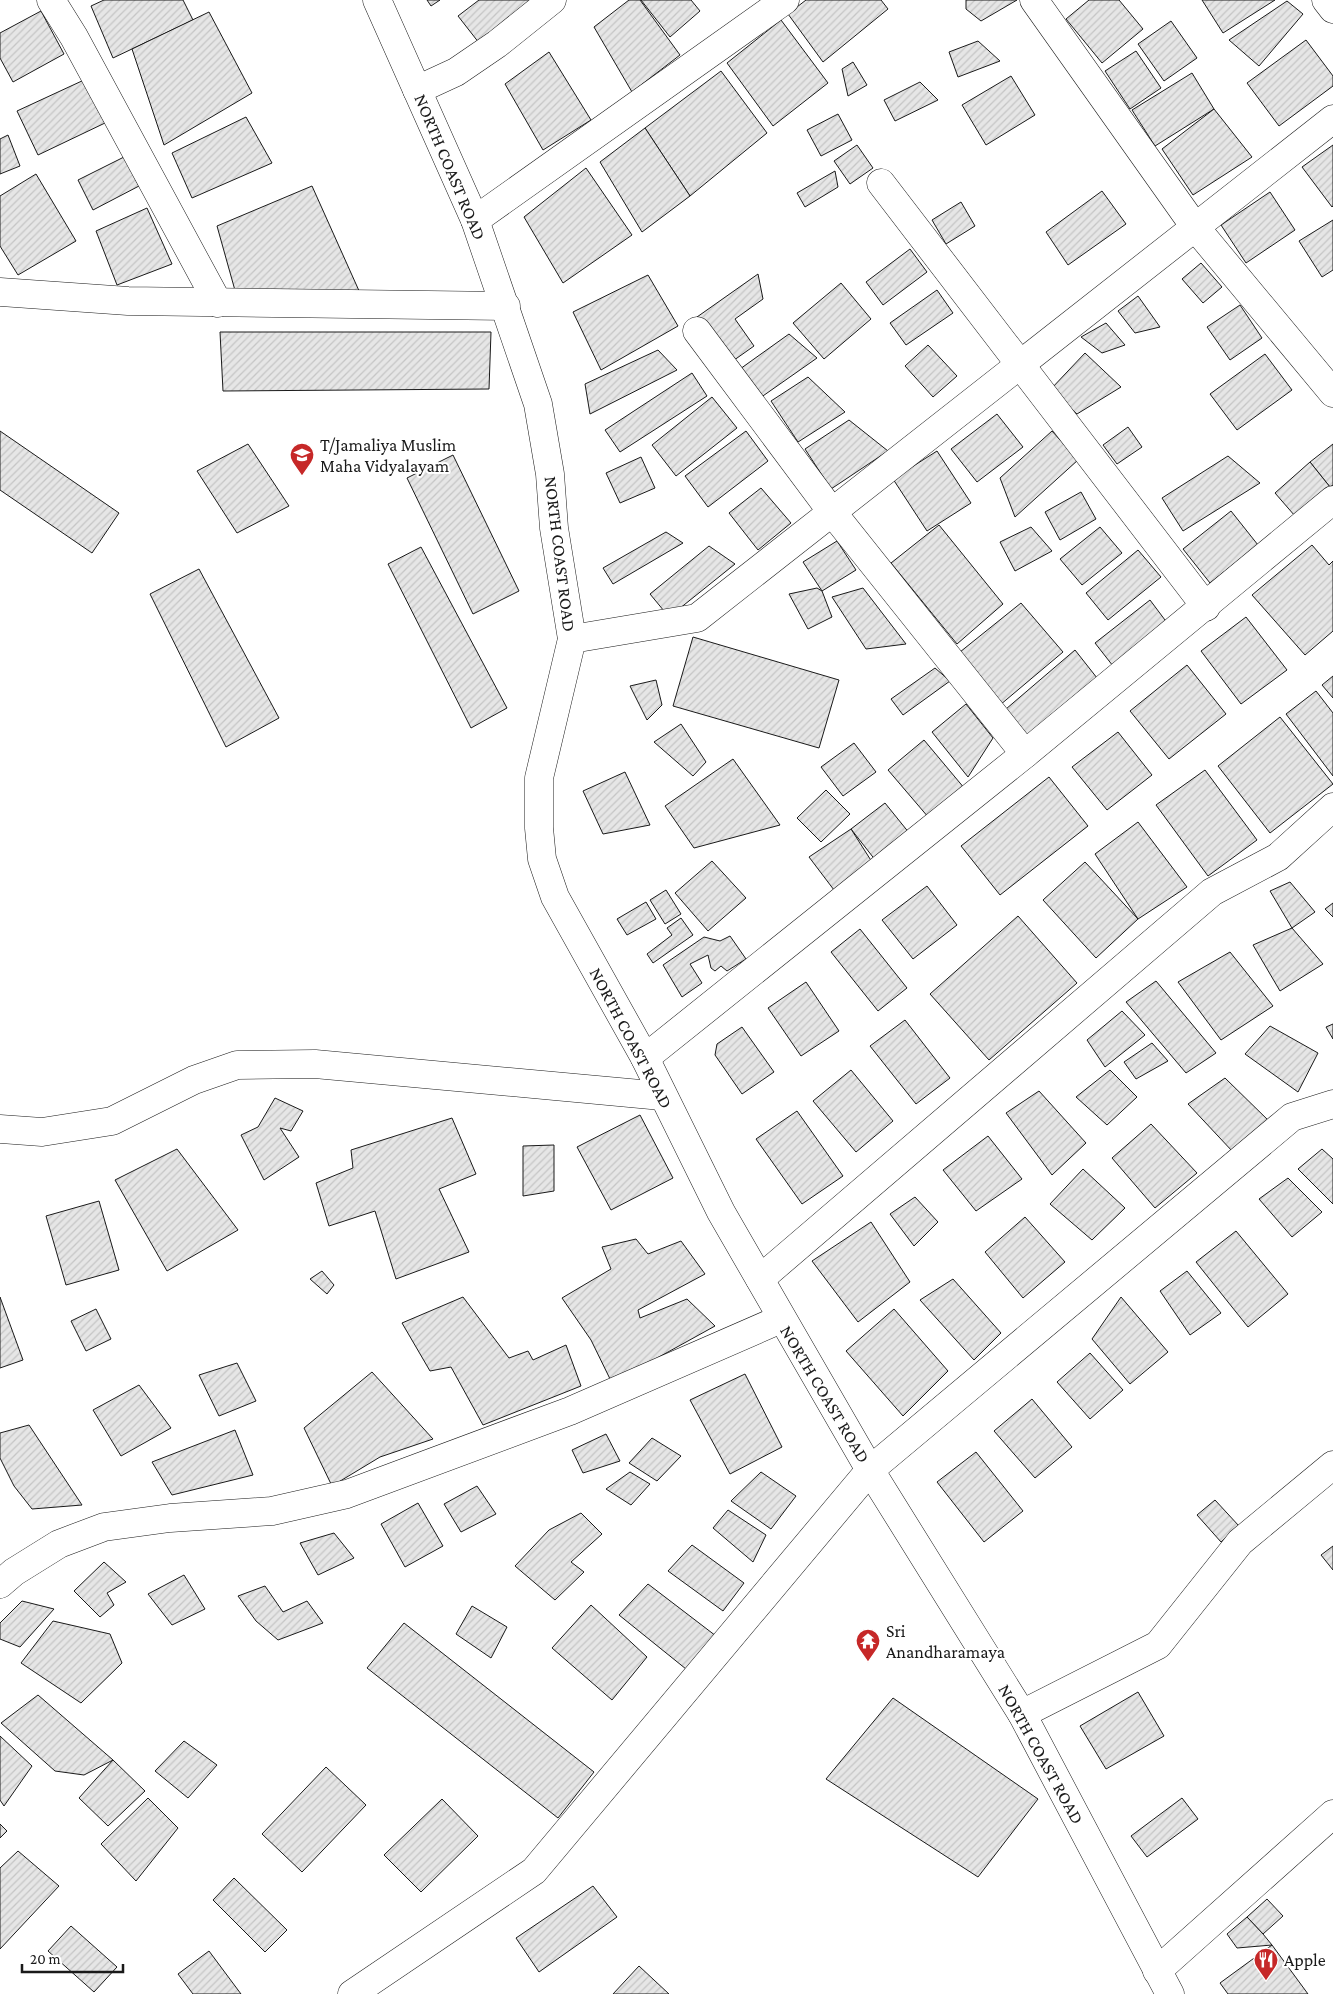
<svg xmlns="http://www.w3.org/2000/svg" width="1333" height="1994" viewBox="0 0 1333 1994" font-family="'Crimson Pro',serif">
<defs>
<pattern id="building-hatch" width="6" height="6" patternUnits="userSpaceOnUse" patternTransform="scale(1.25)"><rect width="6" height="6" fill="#e6e6e6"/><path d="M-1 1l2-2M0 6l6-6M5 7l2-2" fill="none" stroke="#c5c5c5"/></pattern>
</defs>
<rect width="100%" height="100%" fill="#fff"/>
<g fill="url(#building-hatch)" stroke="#1a1a1a">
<polygon points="104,0 183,0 193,20 113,58 91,6"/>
<polygon points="427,0 440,0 431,6"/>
<polygon points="479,0 547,0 483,48 458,16"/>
<polygon points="629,0 640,0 680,55 632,92 594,27"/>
<polygon points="641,0 691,0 700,11 670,37"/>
<polygon points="806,0 881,0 888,9 823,62 788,14"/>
<polygon points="966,0 1017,0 981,21 966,9"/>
<polygon points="1089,0 1119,0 1143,29 1102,63 1066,19"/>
<polygon points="1202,0 1275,0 1223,33"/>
<polygon points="1287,1 1303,14 1259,66 1229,40"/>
<polygon points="41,11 64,54 13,82 0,58 0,33"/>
<polygon points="209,12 252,93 164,145 132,49"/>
<polygon points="781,20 828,83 773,126 727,63"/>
<polygon points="1171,21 1197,58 1164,81 1138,44"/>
<polygon points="1306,40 1333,76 1333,86 1279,126 1247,83"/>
<polygon points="978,41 1000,61 958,77 949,52"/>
<polygon points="1136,51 1161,88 1130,109 1105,71"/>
<polygon points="549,52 591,120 543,150 505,84"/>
<polygon points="853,62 867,85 848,96 842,69"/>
<polygon points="721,71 767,133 690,196 645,128"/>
<polygon points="1192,73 1214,109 1155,146 1132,110"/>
<polygon points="1011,76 1035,115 986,145 962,105"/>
<polygon points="84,80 105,123 38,155 17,111"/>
<polygon points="920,82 938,100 895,121 884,100"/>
<polygon points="1214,109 1252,157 1193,195 1162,149"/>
<polygon points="838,114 852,140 821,156 807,130"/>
<polygon points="246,117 272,163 192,198 172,153"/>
<polygon points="645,128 690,196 642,232 600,162"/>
<polygon points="8,135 20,166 0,174 0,139"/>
<polygon points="857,145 873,168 850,184 834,161"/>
<polygon points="1333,145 1333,206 1332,207 1302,167"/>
<polygon points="124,157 139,186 93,210 78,180"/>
<polygon points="586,168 632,235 563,283 524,217"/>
<polygon points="835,171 838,187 805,207 797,193"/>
<polygon points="36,174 76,241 18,275 0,246 0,196"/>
<polygon points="312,186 360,293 236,294 217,226"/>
<polygon points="1102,191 1126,224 1068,265 1046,232"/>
<polygon points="1270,192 1295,230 1246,263 1221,225"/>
<polygon points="961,202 975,226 946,244 932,220"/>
<polygon points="147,208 172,264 117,285 96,231"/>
<polygon points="1333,220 1333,270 1322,277 1299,241"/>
<polygon points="910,249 927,272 883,305 866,282"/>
<polygon points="1201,263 1222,287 1203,303 1182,279"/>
<polygon points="758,274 763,299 735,319 754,346 730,363 697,317"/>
<polygon points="648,275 678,326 601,370 573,312"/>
<polygon points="841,283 871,319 824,359 793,323"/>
<polygon points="937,290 953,313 906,345 890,323"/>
<polygon points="1138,296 1160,327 1135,333 1118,311"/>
<polygon points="1240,305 1262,338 1230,360 1207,327"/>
<polygon points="1106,323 1125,345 1102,353 1081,337"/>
<polygon points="220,332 491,332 489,389 223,391"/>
<polygon points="789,334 817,358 760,398 740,369"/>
<polygon points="928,345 957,376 933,397 905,366"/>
<polygon points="658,350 677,370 590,414 585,384"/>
<polygon points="1085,353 1121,387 1077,414 1050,390"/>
<polygon points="1265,354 1292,390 1237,430 1210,394"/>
<polygon points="692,373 707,396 620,452 605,430"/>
<polygon points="808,377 845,412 798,442 771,401"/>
<polygon points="712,397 737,428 676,476 652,445"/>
<polygon points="997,414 1023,447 977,482 951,449"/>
<polygon points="849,420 888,451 831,489 805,449"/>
<polygon points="1128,427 1142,447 1117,464 1103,445"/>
<polygon points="0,431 119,513 92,553 0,490"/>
<polygon points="746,431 768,461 708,507 685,476"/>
<polygon points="1052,431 1078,460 1015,517 1000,478"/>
<polygon points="248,444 289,506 237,533 197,471"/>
<polygon points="1333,444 1333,485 1330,487 1310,462"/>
<polygon points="937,451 971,503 927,531 893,479"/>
<polygon points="453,455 519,591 473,614 407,478"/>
<polygon points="1228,456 1260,483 1183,531 1162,498"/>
<polygon points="641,457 655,488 620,503 606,473"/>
<polygon points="1310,462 1330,487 1295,516 1275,493"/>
<polygon points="761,488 791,523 758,550 729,513"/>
<polygon points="1081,492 1096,519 1060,540 1045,512"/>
<polygon points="1231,511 1258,545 1210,583 1183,549"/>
<polygon points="939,525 1003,604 957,644 891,563"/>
<polygon points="1031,527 1052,551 1015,571 1000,542"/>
<polygon points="1100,527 1122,553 1082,585 1060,559"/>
<polygon points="666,532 683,543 613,584 603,568"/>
<polygon points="837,541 856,570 822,591 803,562"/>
<polygon points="1312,545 1329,565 1333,561 1333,631 1305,655 1252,595"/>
<polygon points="709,546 735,564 669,617 650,594"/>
<polygon points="421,547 507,708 471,728 388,564"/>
<polygon points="1138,550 1161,577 1108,620 1086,593"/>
<polygon points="199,569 279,718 226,747 150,594"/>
<polygon points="817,588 822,591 832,617 808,629 789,594"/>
<polygon points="863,588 906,644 866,649 832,597"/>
<polygon points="1150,600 1168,624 1113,666 1095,643"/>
<polygon points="1021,603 1063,652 1000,705 960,652"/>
<polygon points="1246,617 1287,670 1241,704 1201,651"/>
<polygon points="693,637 839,680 819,748 673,706"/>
<polygon points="1075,650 1101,683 1031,740 1006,709"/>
<polygon points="1187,665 1226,714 1169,759 1130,711"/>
<polygon points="935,668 950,681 903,715 891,699"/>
<polygon points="1333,676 1333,698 1322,685"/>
<polygon points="656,680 662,705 647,720 630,686"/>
<polygon points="1316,691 1333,713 1333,776 1286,714"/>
<polygon points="966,704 993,738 968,777 932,732"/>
<polygon points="1280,717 1333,784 1270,833 1218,766"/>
<polygon points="681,724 706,762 693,776 654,742"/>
<polygon points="1118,732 1152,775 1107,810 1072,767"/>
<polygon points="924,740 965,789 929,818 888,770"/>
<polygon points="854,743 876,772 843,796 821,767"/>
<polygon points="733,759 780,825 694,848 665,806"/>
<polygon points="1205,770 1257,840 1208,876 1156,805"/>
<polygon points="625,772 650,825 603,834 583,791"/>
<polygon points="1049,777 1088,826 1000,895 961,846"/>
<polygon points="826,790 850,814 821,842 797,818"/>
<polygon points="885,803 910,834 876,861 851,829"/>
<polygon points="1138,822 1187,887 1138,919 1095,854"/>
<polygon points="851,829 872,862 834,890 809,857"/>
<polygon points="712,861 746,898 708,931 675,893"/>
<polygon points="1085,862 1138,919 1096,958 1043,900"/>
<polygon points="1290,882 1315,912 1292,928 1270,891"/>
<polygon points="927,886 957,925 913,959 882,920"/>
<polygon points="666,890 681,914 665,924 650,900"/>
<polygon points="646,902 656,919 627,935 617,919"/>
<polygon points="1333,903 1333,917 1325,909"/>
<polygon points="1018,916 1077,983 989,1060 930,994"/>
<polygon points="681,918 693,935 653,963 647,954 672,935 667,928"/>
<polygon points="1292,928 1323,964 1280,991 1253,945"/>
<polygon points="860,929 907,988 878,1011 831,952"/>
<polygon points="730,936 746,959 727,971 721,966 715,971 711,968 708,955 690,964 702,983 682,997 663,965 704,937 720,941"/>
<polygon points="1230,952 1273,1006 1221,1040 1178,982"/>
<polygon points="1156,981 1216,1053 1186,1073 1126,1002"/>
<polygon points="806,982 839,1031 801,1056 768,1008"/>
<polygon points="1122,1011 1145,1035 1105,1067 1087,1040"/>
<polygon points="905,1020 950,1078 916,1104 870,1046"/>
<polygon points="1333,1024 1333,1039 1326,1027"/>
<polygon points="1270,1026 1318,1053 1298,1092 1245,1054"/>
<polygon points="742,1027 774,1072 742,1094 715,1055 717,1044"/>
<polygon points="1152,1043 1168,1061 1136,1079 1124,1062"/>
<polygon points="851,1070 893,1121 856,1152 813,1101"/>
<polygon points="1110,1070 1137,1097 1107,1125 1076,1097"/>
<polygon points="1225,1078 1270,1122 1233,1152 1188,1104"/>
<polygon points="1039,1091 1086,1143 1052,1175 1006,1113"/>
<polygon points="275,1098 303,1111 291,1131 280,1128 299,1157 264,1180 241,1135 258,1127"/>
<polygon points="797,1111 843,1176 802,1204 756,1139"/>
<polygon points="640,1115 673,1178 611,1210 577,1147"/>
<polygon points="452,1118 476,1174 439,1189 469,1252 396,1279 375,1211 329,1226 316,1183 353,1168 351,1150"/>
<polygon points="1151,1124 1197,1173 1155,1208 1112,1158"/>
<polygon points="988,1136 1022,1179 976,1211 943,1170"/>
<polygon points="554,1145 554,1191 523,1196 523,1146"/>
<polygon points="177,1149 238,1230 167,1271 115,1180"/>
<polygon points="1322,1149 1333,1159 1333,1204 1298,1169"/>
<polygon points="1083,1169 1125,1208 1092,1240 1050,1204"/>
<polygon points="1288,1178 1322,1212 1292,1237 1259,1199"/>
<polygon points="915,1197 938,1222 914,1246 890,1214"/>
<polygon points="99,1201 119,1270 66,1285 46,1216"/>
<polygon points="1025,1217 1065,1262 1023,1298 985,1252"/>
<polygon points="871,1222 910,1282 858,1322 812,1261"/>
<polygon points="1236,1231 1288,1294 1248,1327 1196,1262"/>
<polygon points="636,1239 648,1254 681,1241 705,1274 638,1310 640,1318 687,1299 715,1326 612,1383 591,1340 562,1298 611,1269 602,1247"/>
<polygon points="322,1271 334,1285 327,1294 310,1279"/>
<polygon points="1187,1271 1221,1313 1190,1335 1160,1291"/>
<polygon points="953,1279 1001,1333 974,1360 920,1300"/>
<polygon points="0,1297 23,1360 0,1368"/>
<polygon points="463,1297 509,1358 528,1351 533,1360 566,1345 581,1386 483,1425 451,1367 430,1371 402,1323"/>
<polygon points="1121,1297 1168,1352 1130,1384 1092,1339"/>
<polygon points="96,1309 111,1339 86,1351 71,1321"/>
<polygon points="894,1309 948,1371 903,1416 846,1351"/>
<polygon points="1090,1353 1123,1390 1090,1419 1057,1382"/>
<polygon points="237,1363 256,1401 219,1416 199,1375"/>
<polygon points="372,1372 433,1439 380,1457 332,1486 304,1428"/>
<polygon points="745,1374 782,1447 730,1474 690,1400"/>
<polygon points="139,1385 171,1428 121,1456 93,1410"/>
<polygon points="1032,1399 1072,1447 1035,1478 994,1431"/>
<polygon points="29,1425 82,1505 32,1509 14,1486 0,1458 0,1433"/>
<polygon points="235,1430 253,1475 172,1495 152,1462"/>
<polygon points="606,1434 620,1461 583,1473 572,1450"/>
<polygon points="652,1438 681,1456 657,1481 629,1463"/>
<polygon points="976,1452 1023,1511 984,1542 937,1482"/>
<polygon points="630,1472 650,1484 631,1505 606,1489"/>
<polygon points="761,1472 796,1496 771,1529 731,1501"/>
<polygon points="477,1486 496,1514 461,1532 444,1504"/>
<polygon points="1215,1500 1239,1526 1221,1542 1197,1515"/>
<polygon points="418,1503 443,1546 405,1567 381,1524"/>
<polygon points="728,1510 766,1535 753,1562 713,1528"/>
<polygon points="581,1513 602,1534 571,1562 584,1572 555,1600 515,1566 549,1530"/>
<polygon points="334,1533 354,1558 318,1575 300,1543"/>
<polygon points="692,1545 744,1583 723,1611 668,1571"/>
<polygon points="1333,1546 1333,1570 1321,1555"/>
<polygon points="104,1562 126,1582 107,1593 114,1605 100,1617 74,1591"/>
<polygon points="184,1575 205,1609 172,1625 148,1594"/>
<polygon points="648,1584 716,1636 686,1669 619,1615"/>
<polygon points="265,1586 283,1612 307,1601 323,1623 278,1640 256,1621 238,1596"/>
<polygon points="22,1601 54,1609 20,1647 0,1639 0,1623"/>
<polygon points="591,1605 647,1657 612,1700 552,1648"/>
<polygon points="472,1606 507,1627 491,1658 456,1634"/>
<polygon points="53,1621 110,1634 122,1663 81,1703 21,1663"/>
<polygon points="404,1623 594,1772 558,1818 367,1668"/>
<polygon points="1138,1692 1164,1736 1106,1769 1080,1726"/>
<polygon points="38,1695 113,1760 84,1775 55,1771 1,1723"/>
<polygon points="893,1698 1038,1799 978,1877 826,1779"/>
<polygon points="0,1736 32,1766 4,1806 0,1800"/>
<polygon points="184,1741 217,1765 188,1798 155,1771"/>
<polygon points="113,1760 145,1791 108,1826 79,1798"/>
<polygon points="326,1767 366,1805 302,1872 262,1834"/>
<polygon points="148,1798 178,1828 136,1881 101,1844"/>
<polygon points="1182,1798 1198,1819 1147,1857 1131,1836"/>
<polygon points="442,1799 478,1836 421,1892 384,1855"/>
<polygon points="0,1824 7,1831 0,1838"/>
<polygon points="18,1851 59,1886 0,1949 0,1868"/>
<polygon points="234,1878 287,1930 265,1952 213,1900"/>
<polygon points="593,1886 617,1917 539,1972 516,1938"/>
<polygon points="1267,1899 1283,1916 1263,1934 1247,1917"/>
<polygon points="1247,1917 1263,1934 1272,1945 1237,1948 1227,1934"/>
<polygon points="71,1926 117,1967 94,1992 48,1951"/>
<polygon points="1272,1945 1308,1994 1228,1994 1220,1983"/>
<polygon points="209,1951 241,1994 193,1994 178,1974"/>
<polygon points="639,1966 669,1994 613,1994"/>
</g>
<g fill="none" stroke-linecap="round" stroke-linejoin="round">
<defs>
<g id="minor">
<polyline points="51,0 74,37 218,303"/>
<polyline points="1034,0 1195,227 1333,393"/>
<polyline points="1326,0 1333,9"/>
<polyline points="417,90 456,72 497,44 552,0"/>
<polyline points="881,183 1206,607"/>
<polyline points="475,220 785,0"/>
<polyline points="0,292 128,301 506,306"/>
<polyline points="697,331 832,512 1025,754"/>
<polyline points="572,639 697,618 1333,119"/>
<polyline points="645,1058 1025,754 1333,500"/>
<polyline points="0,1129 42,1132 112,1121 194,1080 237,1065 315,1064 662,1096"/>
<polyline points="760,1279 1212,892 1278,857 1333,807"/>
<polyline points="0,1584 14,1572 59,1544 104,1527 170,1518 272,1511 347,1494 570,1411 781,1319"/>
<polyline points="1022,1714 1158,1645 1240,1542 1333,1465"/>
<polyline points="1157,1971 1333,1814"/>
<polyline points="352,1994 534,1871 870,1470 1292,1117 1333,1104"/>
</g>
<polyline id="major" points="377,0 475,220 538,404 550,474 554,528 572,639 539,778 539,828 542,859 555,897 645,1058 721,1212 870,1470 1022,1714 1170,1994"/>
</defs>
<use href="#minor" stroke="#1a1a1a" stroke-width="29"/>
<use href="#major" stroke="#1a1a1a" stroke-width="29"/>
<use href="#minor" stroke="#fff" stroke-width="28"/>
<use href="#major" stroke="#fff" stroke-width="28"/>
</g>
<defs>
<symbol id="school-pin" viewBox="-11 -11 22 30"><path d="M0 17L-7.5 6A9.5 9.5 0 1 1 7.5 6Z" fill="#c62828" stroke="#fff"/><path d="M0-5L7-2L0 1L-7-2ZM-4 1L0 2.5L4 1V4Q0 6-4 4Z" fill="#fff"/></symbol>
<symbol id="temple-pin" viewBox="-11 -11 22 30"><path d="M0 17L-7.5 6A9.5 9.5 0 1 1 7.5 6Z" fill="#c62828" stroke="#fff"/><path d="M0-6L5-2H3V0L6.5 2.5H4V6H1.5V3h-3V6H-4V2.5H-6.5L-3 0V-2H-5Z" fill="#fff"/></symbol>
<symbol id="restaurant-pin" viewBox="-11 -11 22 30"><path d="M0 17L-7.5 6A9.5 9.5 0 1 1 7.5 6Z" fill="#c62828" stroke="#fff"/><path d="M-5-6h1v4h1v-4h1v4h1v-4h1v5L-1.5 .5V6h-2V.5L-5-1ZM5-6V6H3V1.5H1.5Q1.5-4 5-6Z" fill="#fff"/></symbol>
</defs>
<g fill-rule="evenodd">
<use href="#school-pin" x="288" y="441" width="28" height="38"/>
<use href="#temple-pin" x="854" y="1627" width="28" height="38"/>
<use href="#restaurant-pin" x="1252" y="1946" width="28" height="38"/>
</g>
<g text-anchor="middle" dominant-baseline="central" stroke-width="4" stroke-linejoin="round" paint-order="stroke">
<g font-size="18" fill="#1a1a1a" stroke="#fff">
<text transform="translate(450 167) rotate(67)">NORTH COAST ROAD</text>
<text transform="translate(560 554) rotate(83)">NORTH COAST ROAD</text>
<text transform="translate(631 1038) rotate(62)">NORTH COAST ROAD</text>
<text transform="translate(825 1394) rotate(59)">NORTH COAST ROAD</text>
<text transform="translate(1041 1754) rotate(61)">NORTH COAST ROAD</text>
</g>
<g font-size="18" fill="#1a1a1a" stroke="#fff" text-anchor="start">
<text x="320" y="445">T/Jamaliya Muslim<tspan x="320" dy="21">Maha Vidyalayam</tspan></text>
<text x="886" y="1631">Sri<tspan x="886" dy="21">Anandharamaya</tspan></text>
<text x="1284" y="1960">Apple</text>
</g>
</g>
<path d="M22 1964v8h101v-8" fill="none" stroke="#1a1a1a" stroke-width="2.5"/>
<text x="30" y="1964" font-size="15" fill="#1a1a1a" stroke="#ffffff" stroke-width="4" paint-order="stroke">20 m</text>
</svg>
